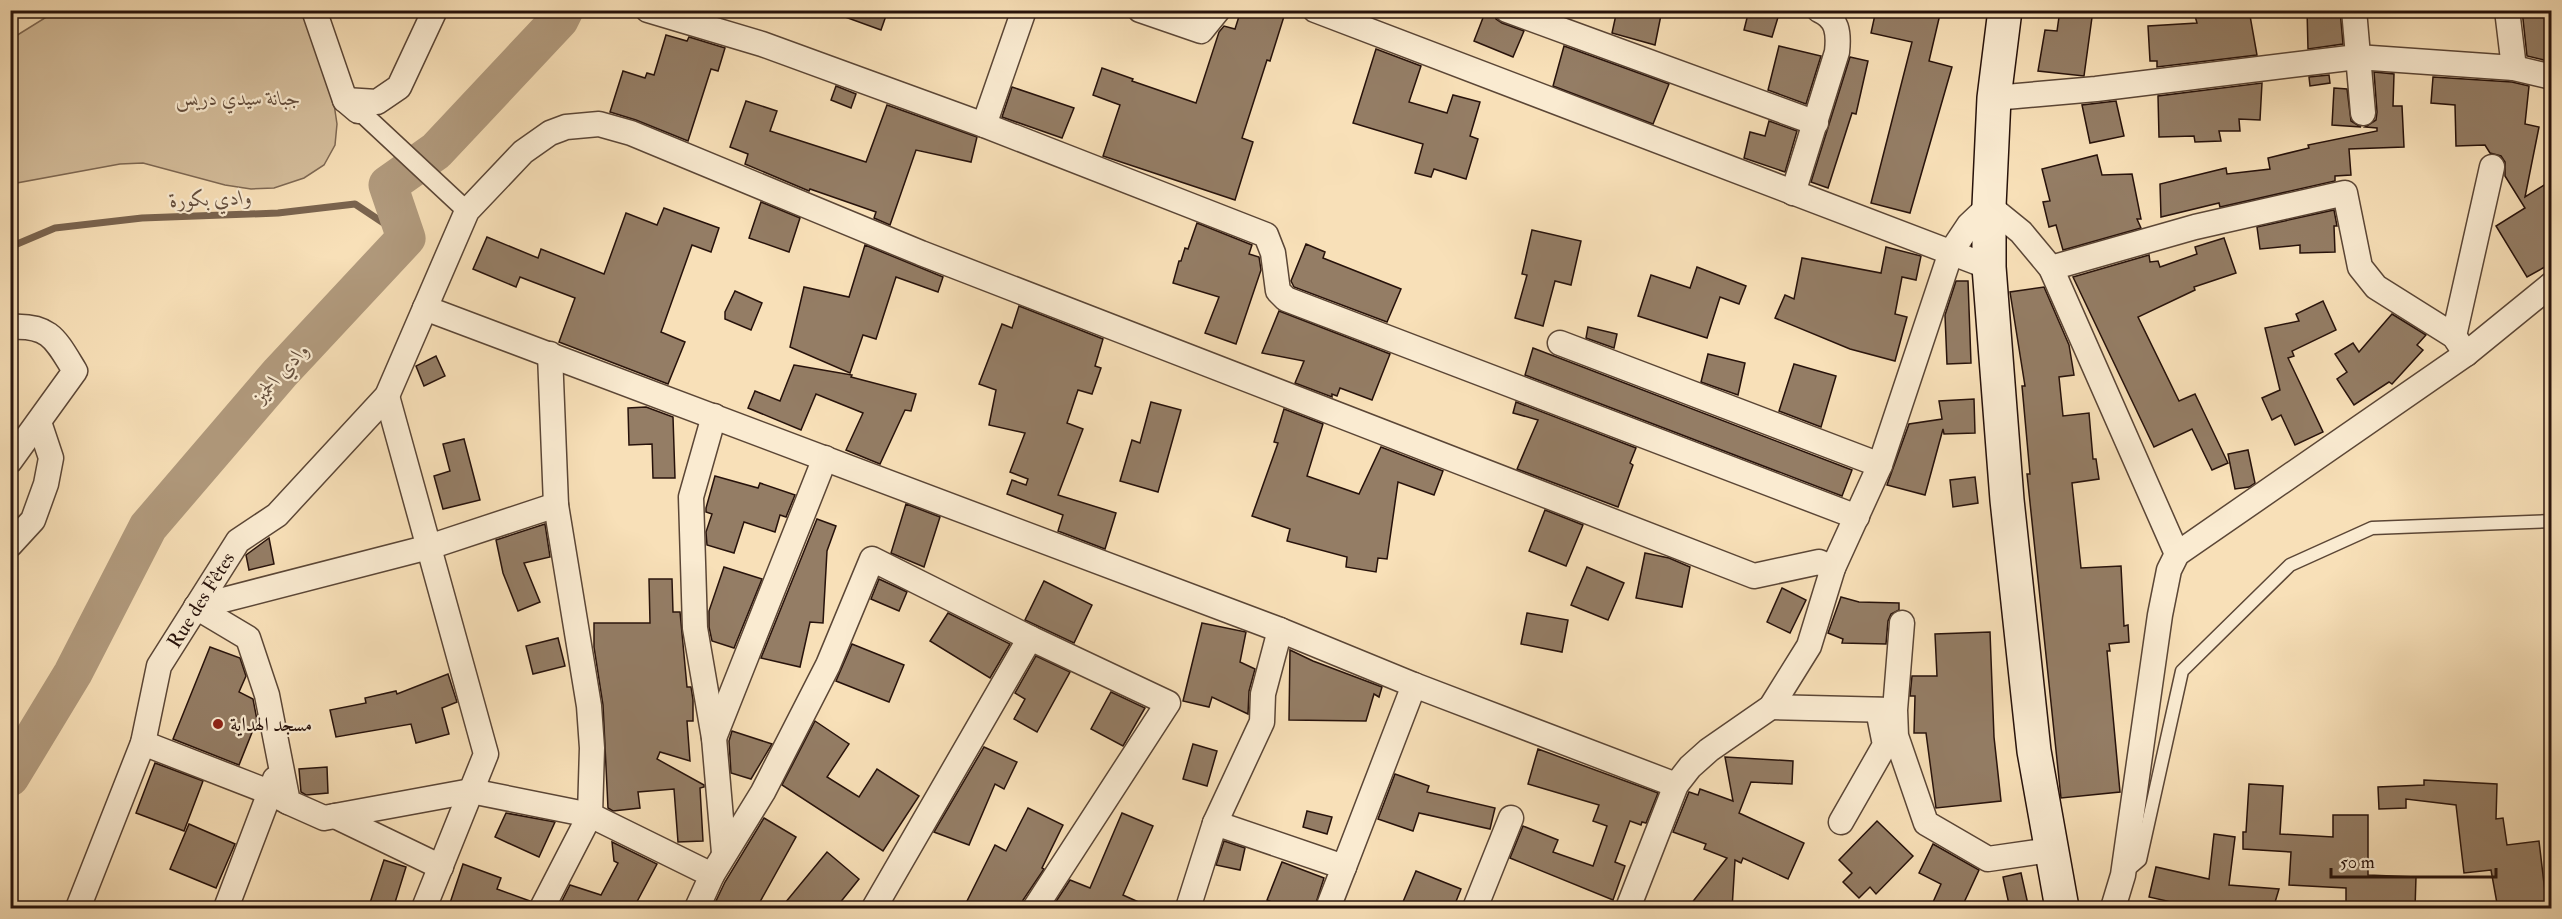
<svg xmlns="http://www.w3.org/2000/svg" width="2562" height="919" viewBox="0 0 2562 919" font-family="'IM FELL Double Pica',Amiri,serif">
<rect width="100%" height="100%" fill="#f8e0b8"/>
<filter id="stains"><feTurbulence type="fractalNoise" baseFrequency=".00333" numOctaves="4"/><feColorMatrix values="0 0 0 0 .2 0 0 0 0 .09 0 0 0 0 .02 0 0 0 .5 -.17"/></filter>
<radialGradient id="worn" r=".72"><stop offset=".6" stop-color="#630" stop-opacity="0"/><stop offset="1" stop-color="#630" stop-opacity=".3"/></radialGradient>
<polygon fill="#d4bd9b" stroke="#7e6853" stroke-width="1.5" points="56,11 302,11 334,104 337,124 335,145 324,165 304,178 274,188 251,189 225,185 143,163 120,164 11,184 11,39"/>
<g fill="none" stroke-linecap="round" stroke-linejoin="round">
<polyline stroke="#7a644f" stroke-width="7" points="10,247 55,228 142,218 278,213 355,204 406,238"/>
<polyline stroke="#b19a7d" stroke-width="39" points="10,777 73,673 148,527 280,373 406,238 388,185 436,151 559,20 564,10"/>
</g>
<g fill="#947d65" stroke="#27120b" stroke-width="1.5">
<polygon points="834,10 888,10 881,30 834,13"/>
<polygon points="1241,10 1286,10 1270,61 1267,60 1242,138 1253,142 1235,200 1103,156 1120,105 1093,95 1102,68 1133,79 1132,81 1196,103 1219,32 1224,26 1235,29"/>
<polygon points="1486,10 1493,10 1496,19 1502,23 1524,31 1513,57 1474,41"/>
<polygon points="1617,10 1662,10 1655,45 1612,33"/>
<polygon points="1749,10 1766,10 1779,14 1772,37 1744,30"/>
<polygon points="1876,10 1900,14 1901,10 1941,10 1929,61 1952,67 1910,213 1871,203 1912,42 1871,33"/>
<polygon points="2060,10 2093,10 2084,76 2038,71 2045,30 2057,31"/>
<polygon points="2226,10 2249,10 2257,55 2157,67 2157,61 2150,61 2148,26 2197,23 2195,16"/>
<polygon points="2307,10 2340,10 2343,44 2308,49"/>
<polygon points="2522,10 2552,10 2552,62 2527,56"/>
<polygon points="666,35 687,41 689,37 725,48 718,71 711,69 688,141 636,120 610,112 623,71 645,78 647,73 654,75"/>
<polygon points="1564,46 1669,84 1653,124 1553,86"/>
<polygon points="1779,46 1821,56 1806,104 1768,90"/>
<polygon points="1376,49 1421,66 1409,102 1447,113 1453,95 1480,102 1470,136 1478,139 1466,179 1434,169 1431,177 1415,173 1423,144 1353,123"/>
<polygon points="1850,57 1868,61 1856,114 1852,113 1828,188 1811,182"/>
<polygon points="2374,72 2394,74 2393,106 2402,106 2404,147 2349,149 2351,175 2335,176 2335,181 2220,207 2219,203 2161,217 2160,184 2226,168 2227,174 2270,169 2268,158 2309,148 2308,145 2377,131 2377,128 2365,127 2376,120 2377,112"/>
<polygon points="2329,75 2330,83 2310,86 2309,77"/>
<polygon points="2433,77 2512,82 2529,86 2525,124 2539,127 2525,197 2552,180 2552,263 2527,277 2496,226 2525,208 2505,176 2505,162 2501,156 2490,153 2485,145 2456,146 2455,105 2431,103"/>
<polygon points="2262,83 2260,120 2239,119 2240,131 2219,131 2221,141 2195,142 2194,136 2159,137 2158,96"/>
<polygon points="836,86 856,94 851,108 831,100"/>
<polygon points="1012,87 1074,108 1062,138 1002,117"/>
<polygon points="2334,88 2347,89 2351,121 2361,127 2332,125"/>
<polygon points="746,101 777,111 770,131 866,162 887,105 977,137 971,162 916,150 890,225 874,218 876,212 810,189 809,191 745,164 748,154 730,147"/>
<polygon points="2116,101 2124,136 2090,143 2082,105"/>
<polygon points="1769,121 1797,131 1785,172 1744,158 1750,132 1765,136"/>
<polygon points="2097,155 2102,175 2132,174 2141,219 2137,219 2141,228 2063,250 2056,225 2049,227 2043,202 2050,201 2042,169"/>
<polygon points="761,202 800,218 789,252 749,238"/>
<polygon points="664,208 719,228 711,252 692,245 661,332 685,342 668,384 559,342 575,298 520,277 516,287 473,269 487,237 538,258 541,249 604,274 626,213 657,225"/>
<polygon points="2334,210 2337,226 2334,226 2335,252 2300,253 2300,245 2260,249 2257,227"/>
<polygon points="1197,223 1252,245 1249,254 1259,257 1261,270 1236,344 1205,333 1219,297 1173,283 1179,261 1181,261 1185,248 1188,249"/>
<polygon points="1532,230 1581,241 1571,285 1555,281 1543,326 1515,318 1527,275 1522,274"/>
<polygon points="2224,238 2236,273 2194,287 2195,290 2138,317 2179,401 2195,394 2228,463 2212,470 2192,429 2154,447 2073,277 2149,255 2150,262 2158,261 2160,267 2197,254 2195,247"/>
<polygon points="1306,244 1325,252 1323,258 1401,289 1387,322 1294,287 1291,281"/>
<polygon points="865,245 943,277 938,292 896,277 876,339 863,335 850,373 790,347 804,287 849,297"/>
<polygon points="1886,247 1921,256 1916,280 1902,277 1895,314 1907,317 1895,361 1850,349 1775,318 1785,295 1794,299 1802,258 1881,273"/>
<polygon points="1697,267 1746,286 1739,304 1720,297 1707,338 1638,316 1651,275 1690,288"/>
<polygon points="1956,281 1968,281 1971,363 1947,364 1945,315"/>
<polygon points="2044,287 2069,345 2074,375 2059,377 2063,416 2089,413 2093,459 2096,459 2099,479 2072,483 2081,568 2121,566 2124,626 2128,625 2129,642 2109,644 2110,651 2107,651 2120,792 2061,798 2027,474 2030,474 2022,386 2025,386 2010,292"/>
<polygon points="735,291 762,303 751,330 725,319 725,312"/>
<polygon points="2323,301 2336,330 2292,351 2294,356 2288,358 2323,432 2295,445 2281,415 2272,420 2262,398 2280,390 2265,328 2299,321 2296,314"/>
<polygon points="1019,306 1103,339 1095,366 1101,368 1092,394 1078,390 1067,423 1083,429 1058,495 1116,513 1105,549 1058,531 1063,515 1007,494 1012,480 1026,485 1028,479 1010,472 1025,433 989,425 996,390 979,384 1002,324 1012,328"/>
<polygon points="1279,311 1390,354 1372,400 1340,388 1337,396 1332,394 1332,397 1295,383 1304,361 1262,353"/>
<polygon points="2392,314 2426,335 2417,345 2423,350 2392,384 2389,382 2354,405 2337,379 2347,372 2335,354 2353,343 2359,352"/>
<polygon points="1588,327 1617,334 1614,348 1586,338"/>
<polygon points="1533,348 1852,470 1842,496 1525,375"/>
<polygon points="1708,354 1745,363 1738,395 1701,382"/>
<polygon points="436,356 445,376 424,386 416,366"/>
<polygon points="1794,364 1836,376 1821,427 1779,411"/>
<polygon points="794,365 852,375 851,377 916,394 911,411 905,410 880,464 846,450 863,413 816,394 801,430 748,408 755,391 780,401"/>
<polygon points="1974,399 1975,433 1944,434 1943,429 1925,495 1887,485 1909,424 1942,419 1939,401"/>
<polygon points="1151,402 1181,410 1158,492 1120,481 1132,440 1140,443"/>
<polygon points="1516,402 1636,448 1630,463 1633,465 1618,507 1517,469 1538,420 1513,413"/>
<polygon points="646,407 673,417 675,478 653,478 652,444 629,445 628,408"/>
<polygon points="1284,409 1323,424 1307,476 1359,494 1381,447 1443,471 1434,495 1398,482 1387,559 1378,558 1376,572 1346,567 1347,557 1287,541 1290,529 1252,516 1278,443 1274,442"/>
<polygon points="464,439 480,500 443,509 434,476 450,471 443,444"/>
<polygon points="2248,450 2255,483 2249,487 2235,489 2228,454"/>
<polygon points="715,476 758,488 760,483 795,495 786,517 780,515 775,532 744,522 734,553 707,545 706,532 712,514 706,512 706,508"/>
<polygon points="1975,477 1978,503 1953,507 1950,480"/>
<polygon points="906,504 940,517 924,567 891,553"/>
<polygon points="1545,510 1583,525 1566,566 1529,551"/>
<polygon points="817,519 836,526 827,551 823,623 810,622 800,667 761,658"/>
<polygon points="545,524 550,557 524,563 540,602 518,611 503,573 496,540"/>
<polygon points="269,538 274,564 249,570 246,555"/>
<polygon points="1645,553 1669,558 1690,567 1682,607 1636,598"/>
<polygon points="724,567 762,579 734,648 712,641 709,627 709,611"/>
<polygon points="1587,567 1624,583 1608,620 1571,605"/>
<polygon points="649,579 672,579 673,612 680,612 687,687 691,687 693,700 693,721 687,721 690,761 660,752 657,759 704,785 704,787 700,788 703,841 678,842 674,789 638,792 640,808 613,811 608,808 603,705 594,647 594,623 650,623"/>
<polygon points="879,579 907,592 899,611 871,599"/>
<polygon points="1044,581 1092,605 1074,643 1025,620"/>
<polygon points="1782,588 1806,600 1790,633 1767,622"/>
<polygon points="1841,597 1859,602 1899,603 1899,610 1891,614 1888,621 1886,644 1842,643 1843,639 1828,633"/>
<polygon points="948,613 1010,644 990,678 930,641"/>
<polygon points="1527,613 1568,620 1562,652 1521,644"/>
<polygon points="1202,623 1246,632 1240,662 1255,669 1249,691 1248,714 1212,697 1209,707 1183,701"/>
<polygon points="1990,632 1994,737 2001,801 1936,808 1926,733 1914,733 1915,696 1910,696 1912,676 1937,676 1935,634"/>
<polygon points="558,638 565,666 533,674 526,646"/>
<polygon points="852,644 904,665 889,702 836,681"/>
<polygon points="210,647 240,658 246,676 239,692 253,699 257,720 239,765 173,739"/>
<polygon points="1290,650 1313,661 1382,687 1379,697 1374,694 1366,721 1289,720"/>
<polygon points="1036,656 1070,672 1037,732 1014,719 1025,699 1015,693"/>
<polygon points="448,674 457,702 442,708 449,734 416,743 411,724 336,737 330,710 366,703 365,698 396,691 397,694"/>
<polygon points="1111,692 1145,708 1123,746 1091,729"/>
<polygon points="815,721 849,744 827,777 859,797 877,769 919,796 883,851 782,785"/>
<polygon points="732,731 772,744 751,779 731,773 729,741"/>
<polygon points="1193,744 1217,751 1207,786 1183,779"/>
<polygon points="984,747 1017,762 1004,789 995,784 969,845 934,832"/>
<polygon points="1538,749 1658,793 1646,823 1642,822 1641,825 1630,821 1615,862 1625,866 1613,900 1510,858 1523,826 1558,840 1553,852 1593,866 1607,826 1593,821 1599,805 1528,784"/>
<polygon points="1725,757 1793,761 1792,784 1751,782 1739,813 1804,843 1788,879 1743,858 1741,863 1735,860 1732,909 1687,909 1727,858 1704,849 1706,844 1673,832 1689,792 1698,795 1700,789 1733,801"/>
<polygon points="155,763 203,781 184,831 136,813"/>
<polygon points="327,767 328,793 306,795 301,792 299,769"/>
<polygon points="1395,774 1429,786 1427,792 1495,808 1490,829 1419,813 1413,831 1378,819"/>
<polygon points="2424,780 2497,784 2496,819 2503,818 2507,845 2539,841 2547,909 2498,909 2491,870 2464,873 2456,805 2406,799 2406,808 2379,809 2378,787 2424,785"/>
<polygon points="2249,784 2283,786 2280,834 2333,837 2333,815 2368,815 2368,875 2416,877 2415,909 2346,909 2346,888 2289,885 2291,852 2243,849 2243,832 2246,832"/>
<polygon points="1028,808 1063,825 1042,868 1044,869 1023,900 1021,909 963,909 995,845 1006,851"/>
<polygon points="1307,811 1332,817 1327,834 1303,827"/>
<polygon points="506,813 555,822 539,857 495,837"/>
<polygon points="1122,813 1153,826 1123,895 1154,909 1068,909 1055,903 1070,880 1090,888"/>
<polygon points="764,818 796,837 756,909 732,909 716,901 725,882"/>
<polygon points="1877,821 1913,856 1876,894 1870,887 1859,898 1843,882 1852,873 1839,860"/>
<polygon points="189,824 235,844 216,888 170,869"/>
<polygon points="2214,834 2235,837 2229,885 2279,889 2273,909 2202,909 2149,897 2156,867 2209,879"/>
<polygon points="1224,841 1245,848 1240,870 1216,865"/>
<polygon points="612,842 657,864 633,909 558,909 570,885 601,895 618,863 614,861"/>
<polygon points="1933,844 1979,870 1961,909 1930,909 1941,884 1919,873"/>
<polygon points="827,852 859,879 835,909 780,909"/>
<polygon points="384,860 406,867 393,909 368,909"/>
<polygon points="1282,862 1324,878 1314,909 1289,909 1267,900"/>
<polygon points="463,864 501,878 497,889 530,901 528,909 448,909"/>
<polygon points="1416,871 1461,889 1453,909 1400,909"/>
<polygon points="2021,873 2029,909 2010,909 2003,877"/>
</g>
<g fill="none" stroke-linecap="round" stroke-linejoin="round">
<defs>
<polyline id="service" points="2126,872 2140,860 2182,671 2290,565 2372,528 2552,521"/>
<polyline id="pedestrian" points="364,115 467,211"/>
<g id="minor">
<polyline points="314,10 345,100 358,111"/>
<polyline points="648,10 762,44 984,125 1266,235 1273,253 1278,291 1286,299 1857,517"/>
<polyline points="1140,10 1201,31 1218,10"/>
<polyline points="1315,10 1989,267"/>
<polyline points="1507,10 1816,123"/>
<polyline points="2354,10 2363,113"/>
<polyline points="2507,10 2514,68"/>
<polyline points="1994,98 2096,89 2357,57 2514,68 2552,77"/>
<polyline points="345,100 377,102 399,87 435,10"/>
<polyline points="984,125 1024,10"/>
<path d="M1793 193 1837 52C1839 34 1838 18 1819 10"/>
<polyline points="2051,268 2195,227 2345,193 2360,267 2376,287 2454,336 2466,354"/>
<polyline points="425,308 1280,630 1414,685 1676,785"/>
<path d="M10 327C50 324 56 340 75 371L10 461"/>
<polyline points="2454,336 2492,167"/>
<polyline points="1560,343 1880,465"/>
<polyline points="387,396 486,754 424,908"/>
<polyline points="714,416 691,497 695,628 714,738 724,853"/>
<polyline points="10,545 33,520 46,484 51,458 39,422"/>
<polyline points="196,607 248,638 267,695 288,802 324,818 471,791 590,815 712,875 697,908"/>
<polyline points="196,607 429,547 556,505"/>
<polyline points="1902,623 1895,710 1896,736 1926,823 1988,859 2050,850"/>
<polyline points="1771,707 1892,710"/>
<polyline points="714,738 825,458"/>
<polyline points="143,743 269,792 288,802"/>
<polyline points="335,816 441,867"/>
<polyline points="1841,822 1885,745 1878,710"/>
<polyline points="1215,823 1344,867 1328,908"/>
<polyline points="1344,867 1414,685"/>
<polyline points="712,875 763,792 828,665 872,559 1030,638 1168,703 1035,908"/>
<polyline points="78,908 143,743 159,666 238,541 277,515 387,396 467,211 523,152 550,133 566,127 599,124 631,133 921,253 1754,576 1819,562 1833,568"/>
<polyline points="226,908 275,779"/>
<polyline points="542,908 590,815 592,748 589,706 556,505 550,354"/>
<polyline points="874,908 1030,638"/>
<polyline points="1188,908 1215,823 1262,722 1263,694 1280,630"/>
<polyline points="1475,908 1511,818"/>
<polyline points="1628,908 1676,785 1690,767 1709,750 1771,707 1809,646 1833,568 1880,465 1951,252 1969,225 1989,206 2021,232 2051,268 2177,554"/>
<polyline points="2113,908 2123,875 2160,615 2169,570 2177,554 2466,354 2552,284"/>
</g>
<polyline id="secondary" points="2005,10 1994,98 1989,206 1989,267 2007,500 2034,751 2062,908"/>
</defs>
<use href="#service" stroke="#5b4636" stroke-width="15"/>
<use href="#pedestrian" stroke="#5b4636" stroke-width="21"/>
<use href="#minor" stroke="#5b4636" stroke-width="27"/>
<use href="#secondary" stroke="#27120b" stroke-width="36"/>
<use href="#service" stroke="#faebd1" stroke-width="12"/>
<use href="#pedestrian" stroke="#faebd1" stroke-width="18"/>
<use href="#minor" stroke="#faebd1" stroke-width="24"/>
<use href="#secondary" stroke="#faebd1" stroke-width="33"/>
</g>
<circle fill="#8f2418" stroke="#faebd1" stroke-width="2" cx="218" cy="724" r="6"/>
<g text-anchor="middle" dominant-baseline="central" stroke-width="4.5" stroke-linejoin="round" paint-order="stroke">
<g font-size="20" font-style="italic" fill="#644e3d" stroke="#faebd1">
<text x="238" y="98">جبانة سيدي دريس</text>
</g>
<g font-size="20" fill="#27120b" stroke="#faebd1">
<text transform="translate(201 600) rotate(-58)">Rue des Fêtes</text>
</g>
<g font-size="20" fill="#27120b" stroke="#faebd1" text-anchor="start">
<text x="230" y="724">مسجد الهداية</text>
</g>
<g font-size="21" font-style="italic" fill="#654f3e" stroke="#faebd1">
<text transform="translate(211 199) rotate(-2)">وادي بكورة</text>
<text transform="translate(281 373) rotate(-48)">وادي الحميز</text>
</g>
</g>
<rect width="2562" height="919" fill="none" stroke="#f8e0b8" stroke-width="36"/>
<rect x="12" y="12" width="2538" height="895" fill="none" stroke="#27120b" stroke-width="3"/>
<rect x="18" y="18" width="2526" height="883" fill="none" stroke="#27120b" stroke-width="1.5"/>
<path d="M2331 868v9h165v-9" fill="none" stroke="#27120b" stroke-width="3"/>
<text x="2340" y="868" font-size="18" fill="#27120b" stroke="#faebd1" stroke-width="4.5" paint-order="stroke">50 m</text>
<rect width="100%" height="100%" filter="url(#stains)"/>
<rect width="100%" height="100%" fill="url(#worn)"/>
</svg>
